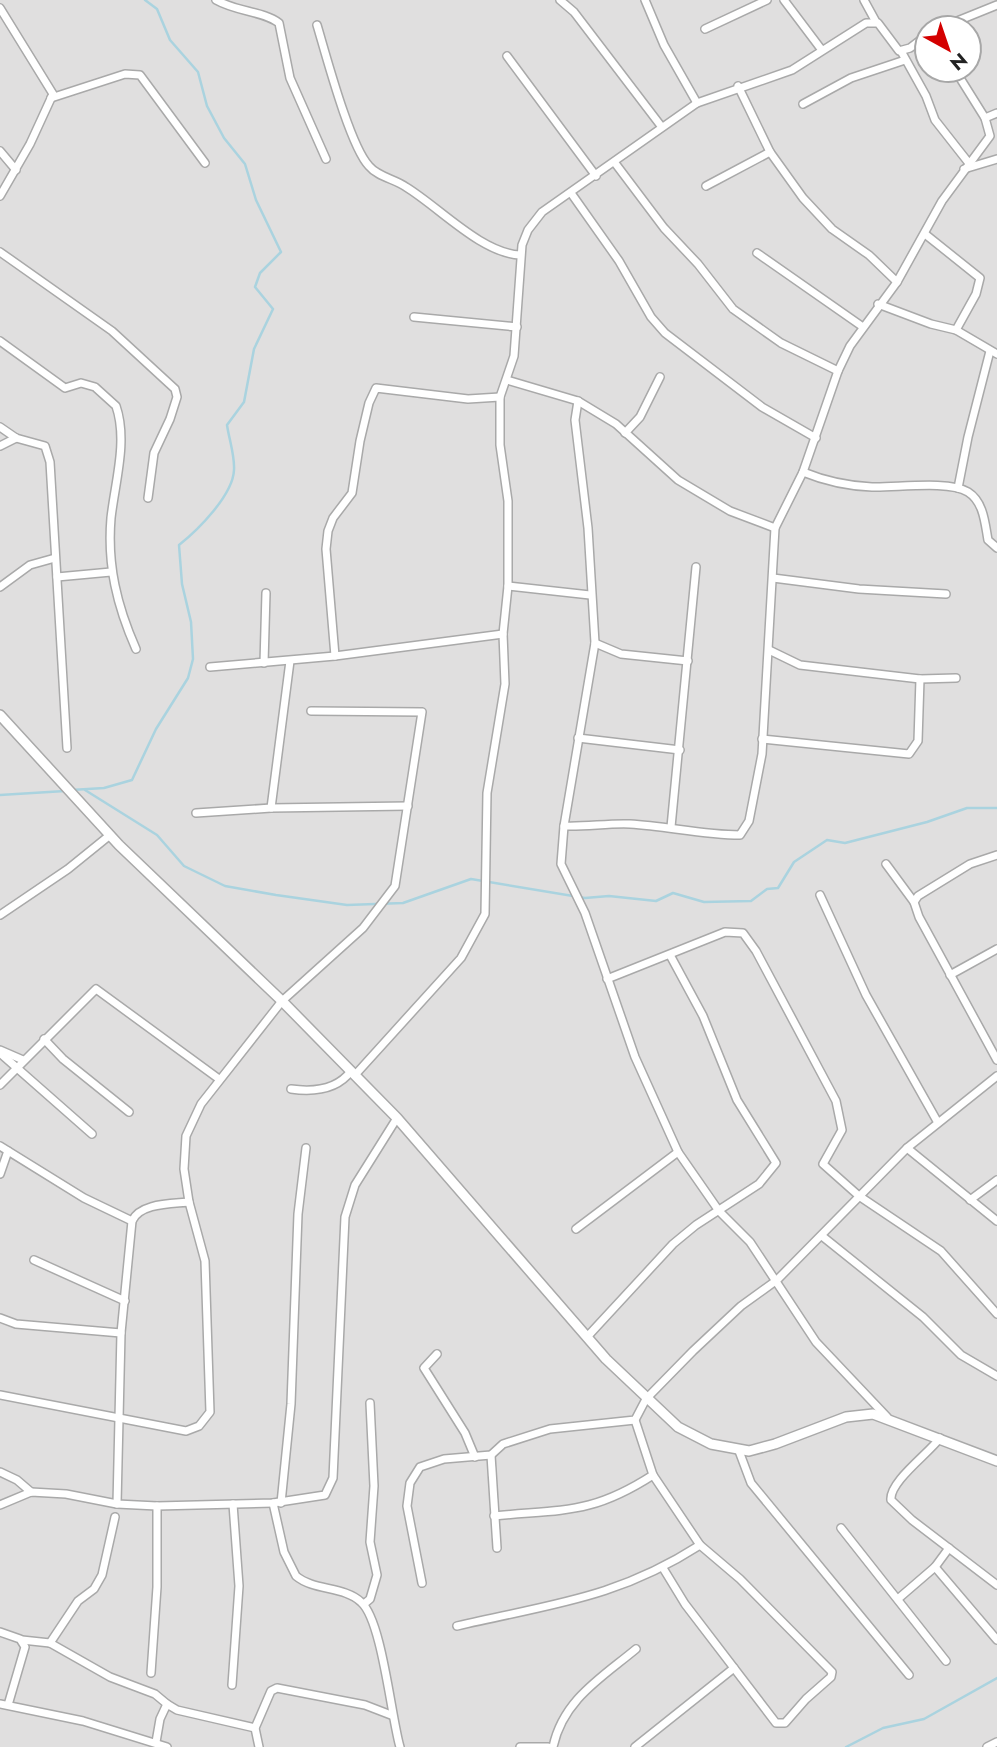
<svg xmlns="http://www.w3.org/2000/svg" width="997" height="1747" viewBox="0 0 997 1747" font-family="Jost,sans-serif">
<rect width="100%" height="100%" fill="#f2efe9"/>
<path fill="#e0dfdf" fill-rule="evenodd" d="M0 0H997V1747H0ZM927 28H969V70H927Z"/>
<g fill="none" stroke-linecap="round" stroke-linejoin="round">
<g stroke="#aad3df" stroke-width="2.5">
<path d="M71 790 104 788 132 780 156 729 188 678 193 659 191 622 182 584 179 545C198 530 233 495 234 470 235 456 229 439 227 425L244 402 254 349 273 309 255 287 260 273 281 252 256 200 245 164 224 138 207 106 198 72 170 40 157 9 145 0"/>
<polyline points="85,790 157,835 184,866 225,886 276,895 347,905 403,903 471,879 585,898 609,896 656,901 673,893 704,902 751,901 767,889 778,888 794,862 827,840 845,843 927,822 967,808 997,808"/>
<polyline points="0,795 65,791"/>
<polyline points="846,1747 883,1728 924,1719 997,1678"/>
</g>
<defs>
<g id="minor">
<path d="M216 0C237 12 263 11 279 23L290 78 326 159"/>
<polyline points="560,0 574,12 661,126"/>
<polyline points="645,0 664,45 697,103"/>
<polyline points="784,0 821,49"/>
<polyline points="864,0 876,22"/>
<polyline points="0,8 53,94 30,144 0,196"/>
<path d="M317 25C326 55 350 146 369 166 378 177 395 179 406 187 439 207 481 253 520 255"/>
<polyline points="940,28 997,5"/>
<polyline points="705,29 767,0"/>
<polyline points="901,51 926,96 935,120 968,162"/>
<polyline points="507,56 596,176"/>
<polyline points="738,86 770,152 803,198 832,229 869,255 897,282"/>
<polyline points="51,98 125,74 140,75 205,163"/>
<polyline points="803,104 851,78 905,60"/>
<polyline points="985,118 997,113"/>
<polyline points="0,151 16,170"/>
<polyline points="615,163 664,228 698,264 733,309 781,343 838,371"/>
<polyline points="964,169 997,159"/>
<polyline points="706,186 770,152"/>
<polyline points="571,193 619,261 651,317 665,333 762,407 816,438"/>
<polyline points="925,234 980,278 976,294 956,330"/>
<polyline points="0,252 112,331 175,389 177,397 170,419 154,453 148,498"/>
<polyline points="757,253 863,327"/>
<polyline points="878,304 931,324 956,330 997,354"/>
<polyline points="414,317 517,327"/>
<path d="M0 341 65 388 81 383 95 387 116 406C128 441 115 482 111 518 107 565 117 606 136 649"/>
<polyline points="507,380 578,401 616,424 678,480 730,511 775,528"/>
<polyline points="578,401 575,420 588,528 595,643 564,826 561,864 585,913 635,1057 678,1152 719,1211 750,1242 816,1342 887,1417"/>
<polyline points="0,427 16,438 45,446 50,462 67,748"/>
<polyline points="625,433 640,417 660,377"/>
<polyline points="0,446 16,438"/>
<path d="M803 472C825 481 848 486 872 487 895 488 949 480 968 492 984 502 985 524 988 540L997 548"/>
<polyline points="958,488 968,437 990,351"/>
<polyline points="57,577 111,572"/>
<polyline points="773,578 859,589 946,594"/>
<polyline points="508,586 590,595"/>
<polyline points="0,587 30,565 55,558"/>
<polyline points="595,643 621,654 688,661"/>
<polyline points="769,650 800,665 920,679 956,678"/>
<polyline points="335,656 326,549 328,531 333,518 352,493 360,441 369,403 376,388 468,399 500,397"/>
<polyline points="264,663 266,593"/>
<polyline points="210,667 335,656 503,634"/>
<polyline points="578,738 680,750"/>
<polyline points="762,739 909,754 918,741 920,679"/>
<polyline points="271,808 290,661"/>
<polyline points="196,813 271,808 408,806"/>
<path d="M564 826C586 827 608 823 630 824 667 826 702 835 740 835L749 821 762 754 775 528 803 472 838 371 850 346 897 282 942 201 990 136 985 118 955 70"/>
<polyline points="671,827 696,567"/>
<polyline points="997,855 970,864 918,896 914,902 919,917 997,1060"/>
<polyline points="886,864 914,902"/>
<polyline points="820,895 866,995 937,1121"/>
<polyline points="0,915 68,869 110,835"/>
<polyline points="950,975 997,949"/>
<polyline points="607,979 725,932 743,933 756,951 836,1101 842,1130 823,1164 859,1196 941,1251 997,1314"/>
<polyline points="44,1039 63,1059 129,1112"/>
<polyline points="0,1050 23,1060"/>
<polyline points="0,1053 92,1134"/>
<polyline points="355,1075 461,958 485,914 487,793 505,684 503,634 508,586 508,501 500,445 500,397 514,356 522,245 528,230 542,212 697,103 792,70 866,23 878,23 899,51 910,48 927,35"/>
<polyline points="0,1085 96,989 219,1079"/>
<path d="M291 1089C313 1092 337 1090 351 1071"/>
<polyline points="0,1146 84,1198 132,1221"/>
<polyline points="907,1148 997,1221"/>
<polyline points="0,1174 8,1151"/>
<polyline points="970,1200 997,1180"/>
<polyline points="576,1229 678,1152"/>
<polyline points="822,1236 923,1317 961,1355 997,1376"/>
<polyline points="34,1260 125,1301"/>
<polyline points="0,1318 16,1324 121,1333"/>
<polyline points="587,1337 673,1244 696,1225 759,1184 776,1163 737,1100 703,1016 670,955"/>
<polyline points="437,1354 424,1368 465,1433 475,1457"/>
<polyline points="0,1395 186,1431 199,1426 210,1412 205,1261 189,1202 184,1169 186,1136 201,1104 282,1001 363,928 395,886 422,712 311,711"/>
<polyline points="635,1420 653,1475 700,1545 740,1579 832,1672 831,1677 806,1699 785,1723 776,1723 685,1604 663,1568"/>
<path d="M940 1438C928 1454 889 1482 891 1500L912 1520 997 1585"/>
<polyline points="739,1451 751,1483 909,1675"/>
<polyline points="491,1455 497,1548"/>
<polyline points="0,1472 17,1480 31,1492"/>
<path d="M273 1503 284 1552 296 1576C314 1591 344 1586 361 1602 382 1620 391 1716 400 1747"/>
<polyline points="281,1503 291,1404 298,1214 306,1148"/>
<path d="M117 1504 121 1333 132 1221C140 1203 171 1204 189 1202"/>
<polyline points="0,1505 31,1492 66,1494 117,1504 157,1506 273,1503 325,1495 333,1478 345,1217 355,1185 397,1118"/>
<path d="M494 1516C563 1509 591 1515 653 1475"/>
<polyline points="841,1528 946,1661"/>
<polyline points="935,1567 997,1640"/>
<polyline points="422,1583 407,1506 410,1483 420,1467 444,1459 491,1455 503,1444 550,1429 635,1420 646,1399 693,1351 741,1306 777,1280 907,1148 997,1076"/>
<polyline points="899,1598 935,1567 949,1548"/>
<polyline points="364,1604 370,1599 377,1575 370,1542 374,1486 370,1403"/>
<path d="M457 1626C550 1604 616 1599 700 1545"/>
<polyline points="0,1632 20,1639 25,1647 8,1705"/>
<polyline points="22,1640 50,1643 110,1677 155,1694 167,1704"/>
<polyline points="50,1643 78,1601 94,1589 102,1575 115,1517"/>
<polyline points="151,1673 157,1587 157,1506"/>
<polyline points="232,1685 239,1586 233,1504"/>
<polyline points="0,1704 83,1721 167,1747"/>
<polyline points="156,1742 160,1719 167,1704 177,1710 255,1728"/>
<polyline points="259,1747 255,1728 271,1691 277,1688 365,1705 391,1715"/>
<polyline points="520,1747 548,1747"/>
<path d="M553 1747C563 1700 601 1678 636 1649"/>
<polyline points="635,1747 734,1668"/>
<polyline points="987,1747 997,1742"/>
</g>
<polyline id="tertiary" points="0,715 119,845 282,1001 397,1118 606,1359 678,1427 711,1444 749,1451 775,1444 846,1417 873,1414 997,1461"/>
</defs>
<use href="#minor" stroke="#a9a9a9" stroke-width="10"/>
<use href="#tertiary" stroke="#a9a9a9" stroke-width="12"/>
<use href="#minor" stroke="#fff" stroke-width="7"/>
<use href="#tertiary" stroke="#fff" stroke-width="9"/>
</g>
<g transform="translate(948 49) rotate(140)"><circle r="33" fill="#ffffff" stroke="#a7a7a7" stroke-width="2"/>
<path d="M0-5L12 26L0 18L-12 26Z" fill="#d40000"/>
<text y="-10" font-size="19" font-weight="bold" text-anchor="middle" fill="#222222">N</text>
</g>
</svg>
